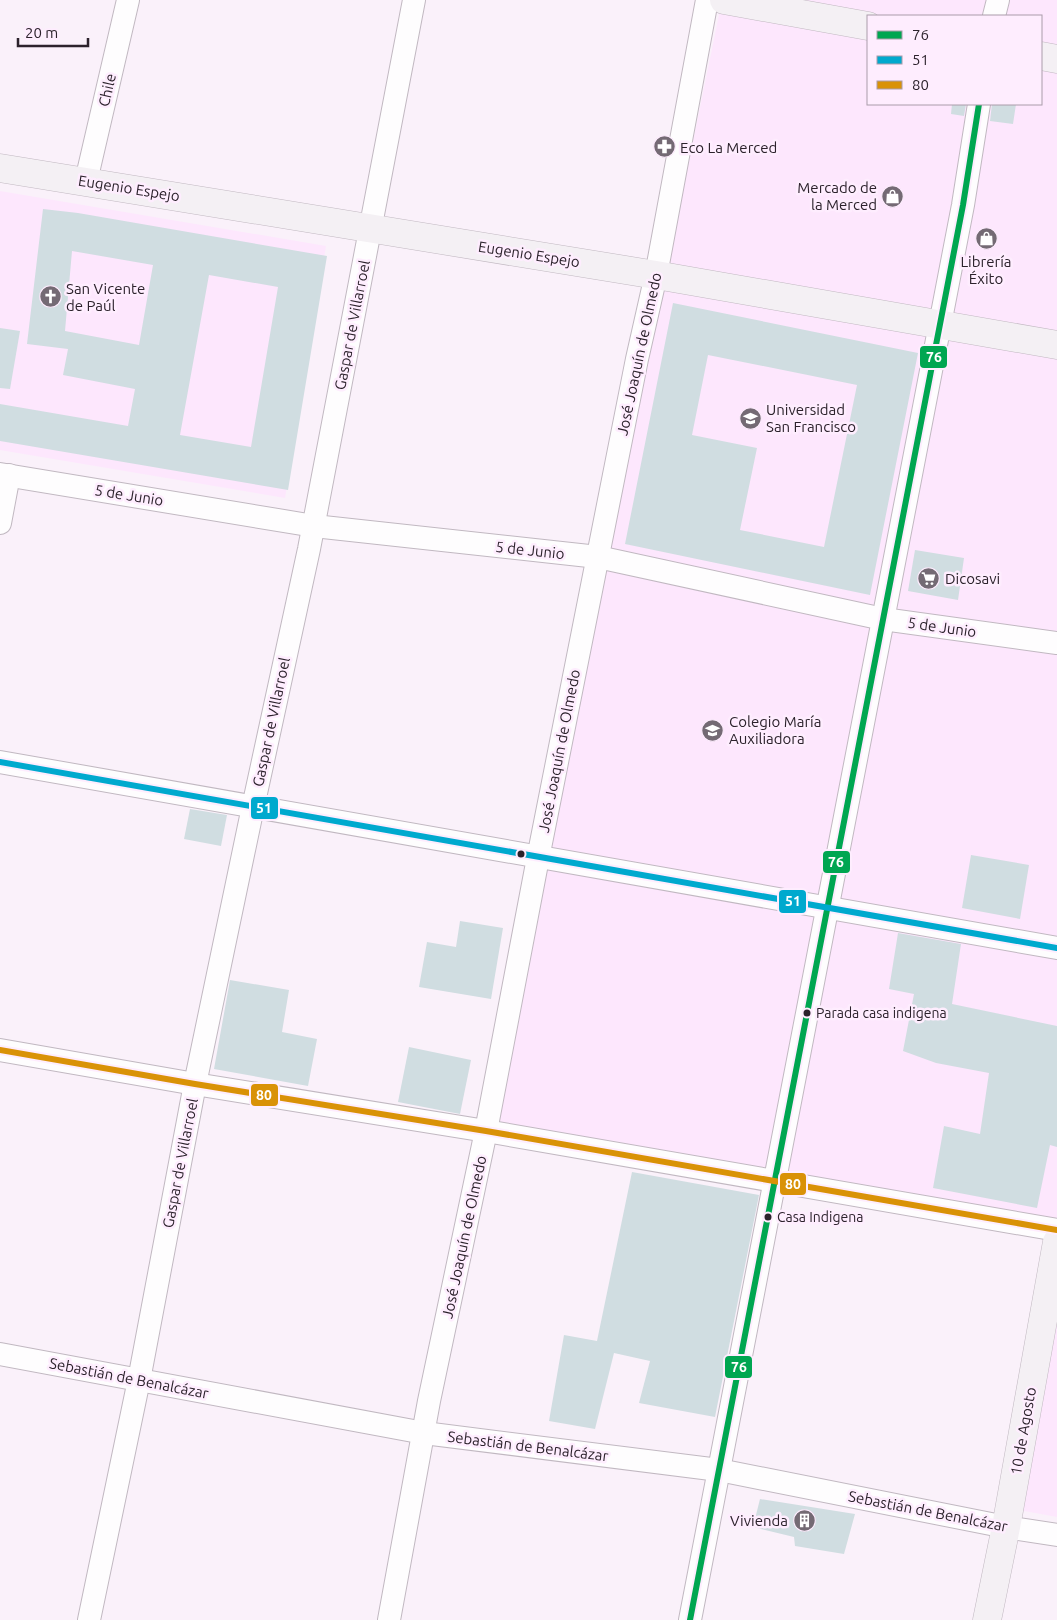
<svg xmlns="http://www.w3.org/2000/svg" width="1057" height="1620" viewBox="0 0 1057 1620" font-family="Ubuntu,sans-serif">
<rect width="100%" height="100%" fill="#faf1fa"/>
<g fill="#fde7fd" fill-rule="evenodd">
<path d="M722 0H1057V1219L490 1120 602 586ZM868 16H1041V104H868Z"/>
<polygon points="0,191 326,246 285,498 0,450"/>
<polygon points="1057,1297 1057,1517 1019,1510"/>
</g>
<g fill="#d0dde1" fill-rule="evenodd">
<polygon points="952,104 966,104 964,116 951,114"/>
<polygon points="992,104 1016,104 1013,124 990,121"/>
<path d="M43 209 78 213 327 256 288 490 0 441V404L128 426 135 389 63 375 68 349 27 344ZM72 251 153 265 139 345 65 331ZM209 275 278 287 251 447 180 435Z"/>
<path d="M673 303 918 353 870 595 625 544ZM708 355 857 385 824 547 740 530 757 448 692 435Z"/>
<polygon points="0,328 20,331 10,389 0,388"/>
<polygon points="915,550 964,558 958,600 908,591"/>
<polygon points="190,809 227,815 221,846 184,839"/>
<polygon points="971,855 1029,865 1020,919 962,908"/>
<polygon points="460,921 503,928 491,999 419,987 427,942 456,947"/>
<polygon points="898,933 961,944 952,1004 1057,1026 1057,1147 1050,1145 1037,1208 933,1188 944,1126 980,1134 989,1073 936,1063 903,1051 914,994 889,989"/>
<polygon points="230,980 289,990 282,1032 317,1039 308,1086 214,1069"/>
<polygon points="409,1047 471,1060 460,1114 398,1102"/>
<polygon points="632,1172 759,1195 715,1417 639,1403 650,1361 614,1353 595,1429 549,1421 564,1335 597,1341"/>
<polygon points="760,1499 855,1514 844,1554 795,1546 794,1537 753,1527"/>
</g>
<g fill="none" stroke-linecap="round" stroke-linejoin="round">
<defs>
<g id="street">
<polyline points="994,16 998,0"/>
<polyline points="86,181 128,0"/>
<polyline points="0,474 314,526 598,557 883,619 1057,643"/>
<polyline points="0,523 9,475"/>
<polyline points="0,762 1057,948"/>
<polyline points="0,1050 195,1084 486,1131 1057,1230"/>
<polyline points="0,1354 424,1433 719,1470 1006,1527 1057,1535"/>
<polyline points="89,1620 139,1380 195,1084 253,807 309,549 414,0"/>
<polyline points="389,1620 429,1401 486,1131 538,858 637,359 656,275 707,0"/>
<polyline points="690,1620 963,205 979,104"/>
</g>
<g id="secondary">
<polyline points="724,0 868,26"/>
<polyline points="1041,56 1057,59"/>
<polyline points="0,168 656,275 1057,345"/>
<polyline points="987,1620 1006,1527 1057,1242"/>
</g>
</defs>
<use href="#street" stroke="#c1b8c1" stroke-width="24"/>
<use href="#secondary" stroke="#c1b8c1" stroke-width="29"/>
<use href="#street" stroke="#fefdfe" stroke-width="22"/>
<use href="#secondary" stroke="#f4f0f4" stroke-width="28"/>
<defs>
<polyline id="bus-1" points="690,1620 963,205 979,104"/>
<polyline id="bus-2" points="0,762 1057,948"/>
<polyline id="bus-3" points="0,1050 195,1084 486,1131 1057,1230"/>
</defs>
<use href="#bus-1" stroke="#feedfe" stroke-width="10"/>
<use href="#bus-2" stroke="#feedfe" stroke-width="10"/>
<use href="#bus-3" stroke="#feedfe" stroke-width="10"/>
<use href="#bus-1" stroke="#00a651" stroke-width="6"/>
<use href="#bus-2" stroke="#00a9ce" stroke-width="6"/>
<use href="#bus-3" stroke="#d99207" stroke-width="6"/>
</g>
<defs>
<symbol id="pharmacy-disc" viewBox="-11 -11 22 22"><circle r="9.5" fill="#746a74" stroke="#feedfe"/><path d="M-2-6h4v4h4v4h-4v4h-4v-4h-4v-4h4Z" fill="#fff"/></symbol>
<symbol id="shop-disc" viewBox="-11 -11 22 22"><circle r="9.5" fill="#746a74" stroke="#feedfe"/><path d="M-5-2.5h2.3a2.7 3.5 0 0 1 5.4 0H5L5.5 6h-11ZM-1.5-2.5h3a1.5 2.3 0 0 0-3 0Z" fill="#fff"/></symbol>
<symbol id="church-disc" viewBox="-11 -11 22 22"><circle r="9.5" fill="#746a74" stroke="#feedfe"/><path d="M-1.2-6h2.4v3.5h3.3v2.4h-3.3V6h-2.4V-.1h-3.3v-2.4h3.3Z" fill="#fff"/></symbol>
<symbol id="university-disc" viewBox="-11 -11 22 22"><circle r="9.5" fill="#746a74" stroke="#feedfe"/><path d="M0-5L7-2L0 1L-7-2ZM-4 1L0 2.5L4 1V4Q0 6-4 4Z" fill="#fff"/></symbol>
<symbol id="supermarket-disc" viewBox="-11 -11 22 22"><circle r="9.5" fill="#746a74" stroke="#feedfe"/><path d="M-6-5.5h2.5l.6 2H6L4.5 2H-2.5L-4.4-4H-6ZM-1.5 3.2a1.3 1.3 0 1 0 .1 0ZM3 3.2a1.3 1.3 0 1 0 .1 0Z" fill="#fff"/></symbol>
<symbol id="building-disc" viewBox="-11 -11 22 22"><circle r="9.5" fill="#746a74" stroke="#feedfe"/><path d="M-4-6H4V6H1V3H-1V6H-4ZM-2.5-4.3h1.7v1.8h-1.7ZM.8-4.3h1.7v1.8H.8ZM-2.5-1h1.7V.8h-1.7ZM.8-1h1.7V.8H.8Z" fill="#fff"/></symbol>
</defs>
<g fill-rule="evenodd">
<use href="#pharmacy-disc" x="652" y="134" width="25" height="25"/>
<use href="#shop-disc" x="880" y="184" width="25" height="25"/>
<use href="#shop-disc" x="974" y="226" width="25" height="25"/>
<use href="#church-disc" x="38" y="284" width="25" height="25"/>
<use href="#university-disc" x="738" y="406" width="25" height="25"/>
<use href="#supermarket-disc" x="916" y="566" width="25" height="25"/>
<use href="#university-disc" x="700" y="718" width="25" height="25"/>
<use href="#building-disc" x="792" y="1508" width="25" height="25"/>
</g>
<g fill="#2c222c" stroke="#feedfe" stroke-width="2">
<circle cx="521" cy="854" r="4.5"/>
<circle cx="807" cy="1013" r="4.5"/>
<circle cx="768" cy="1217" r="4.5"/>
</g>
<g text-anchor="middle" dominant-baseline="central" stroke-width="5" stroke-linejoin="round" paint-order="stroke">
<g font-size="14" fill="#2c222c" stroke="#feedfe" text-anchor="start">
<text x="816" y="1013">Parada casa indigena</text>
<text x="777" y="1217">Casa Indigena</text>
</g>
<g font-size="15" fill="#2c222c" stroke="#feedfe">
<text transform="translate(107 90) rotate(-77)">Chile</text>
<text transform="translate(129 188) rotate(9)">Eugenio Espejo</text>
<text transform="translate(529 254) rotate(9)">Eugenio Espejo</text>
<text transform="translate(352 325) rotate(-79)">Gaspar de Villarroel</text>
<text transform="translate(639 354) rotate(-78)">José Joaquín de Olmedo</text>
<text transform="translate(129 495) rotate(9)">5 de Junio</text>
<text transform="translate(530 550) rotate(6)">5 de Junio</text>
<text transform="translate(942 627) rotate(8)">5 de Junio</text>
<text transform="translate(271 722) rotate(-78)">Gaspar de Villarroel</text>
<text transform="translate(559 751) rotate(-79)">José Joaquín de Olmedo</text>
<text transform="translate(180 1163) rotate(-79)">Gaspar de Villarroel</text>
<text transform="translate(464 1237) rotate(-78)">José Joaquín de Olmedo</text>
<text transform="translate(129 1378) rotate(11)">Sebastián de Benalcázar</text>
<text transform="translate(1023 1431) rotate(-80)">10 de Agosto</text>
<text transform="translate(528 1446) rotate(7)">Sebastián de Benalcázar</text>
<text transform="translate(928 1511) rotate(11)">Sebastián de Benalcázar</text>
</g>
<g font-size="15" fill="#2c222c" stroke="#feedfe" text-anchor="start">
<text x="680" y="147">Eco La Merced</text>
<text x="877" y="187" text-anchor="end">Mercado de<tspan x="877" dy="17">la Merced</tspan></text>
<text x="986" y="261" text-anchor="middle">Librería<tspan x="986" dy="17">Éxito</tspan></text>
<text x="66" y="288">San Vicente<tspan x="66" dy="17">de Paúl</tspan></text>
<text x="766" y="409">Universidad<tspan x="766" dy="17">San Francisco</tspan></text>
<text x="945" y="578">Dicosavi</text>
<text x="729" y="721">Colegio María<tspan x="729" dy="17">Auxiliadora</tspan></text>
<text x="788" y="1520" text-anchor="end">Vivienda</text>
</g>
</g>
<g stroke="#feedfe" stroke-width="2">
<rect x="919" y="345" width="29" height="24" rx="5" fill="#00a651"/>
<rect x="250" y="796" width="29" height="24" rx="5" fill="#00a9ce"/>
<rect x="822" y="850" width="29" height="24" rx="5" fill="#00a651"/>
<rect x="778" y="889" width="29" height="25" rx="5" fill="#00a9ce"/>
<rect x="250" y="1083" width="29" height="24" rx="5" fill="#d99207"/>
<rect x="779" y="1172" width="28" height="24" rx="5" fill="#d99207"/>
<rect x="724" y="1355" width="29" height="24" rx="5" fill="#00a651"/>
</g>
<g font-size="14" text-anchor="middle" font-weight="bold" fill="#fff">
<text x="934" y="362">76</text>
<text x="264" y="813">51</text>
<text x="836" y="867">76</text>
<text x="793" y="906">51</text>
<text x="264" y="1100">80</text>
<text x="793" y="1189">80</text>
<text x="739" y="1372">76</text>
</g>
<rect x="867" y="15" width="175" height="90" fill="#feedfe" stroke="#aa9caa"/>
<rect x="877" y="31" width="25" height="8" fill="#00a651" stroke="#aa9caa"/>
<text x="912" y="40" font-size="15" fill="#2c222c">76</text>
<rect x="877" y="56" width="25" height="8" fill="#00a9ce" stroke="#aa9caa"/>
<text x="912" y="65" font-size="15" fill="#2c222c">51</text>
<rect x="877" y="81" width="25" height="8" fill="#d99207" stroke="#aa9caa"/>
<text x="912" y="90" font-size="15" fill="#2c222c">80</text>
<path d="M18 38v8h70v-8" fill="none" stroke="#2c222c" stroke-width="2.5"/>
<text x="25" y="38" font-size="15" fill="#2c222c" stroke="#feedfe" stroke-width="4" paint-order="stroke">20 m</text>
</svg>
